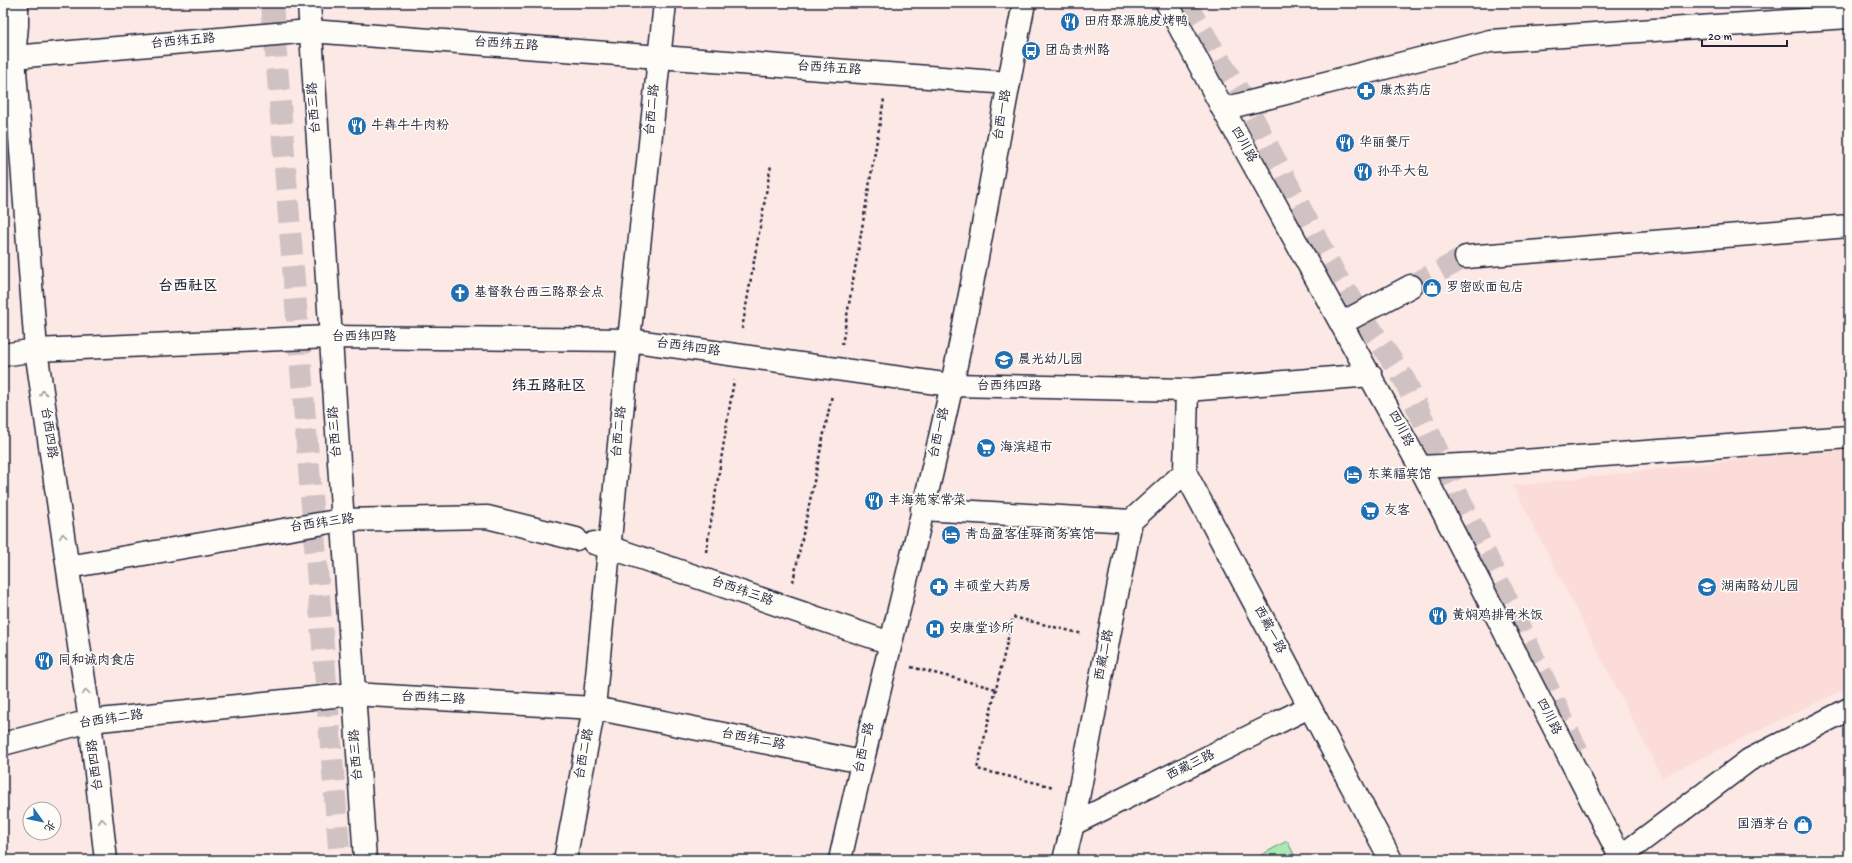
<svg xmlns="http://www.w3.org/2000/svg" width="1852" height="863" viewBox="0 0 1852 863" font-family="'Gochi Hand','LXGW WenKai TC',sans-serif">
<rect width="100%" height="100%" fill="#fce9e5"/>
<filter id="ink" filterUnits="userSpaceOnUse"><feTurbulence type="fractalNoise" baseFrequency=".025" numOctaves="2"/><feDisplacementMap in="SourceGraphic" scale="8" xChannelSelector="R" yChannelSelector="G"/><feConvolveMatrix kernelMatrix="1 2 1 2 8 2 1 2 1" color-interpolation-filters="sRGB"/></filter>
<g filter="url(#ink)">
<g fill="#fbdcd8">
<polygon points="3,3 17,3 17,25 3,27"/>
<polygon points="1849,447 1849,687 1662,777 1513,486"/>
</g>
<polygon fill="#a9eab3" stroke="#668677" points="1287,841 1297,860 1252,860"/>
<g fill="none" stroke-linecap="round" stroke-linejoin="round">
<polyline stroke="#d0c1c3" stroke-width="22" stroke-dasharray="22 11" stroke-linecap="butt" points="1411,286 1466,257"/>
<g stroke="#d0c1c3" stroke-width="22" stroke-dasharray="22 11" stroke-linecap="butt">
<polyline points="272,3 340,860"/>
<polyline points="1185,3 1242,97 1336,276 1404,379 1582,761"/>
</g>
<defs>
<g id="minor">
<polyline points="17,3 17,25 14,57 36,350 90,721 106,860"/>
<polyline points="309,3 365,860"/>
<polyline points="3,58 310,31 1009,83"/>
<polyline points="1223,109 1490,41 1849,17"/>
<polyline points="1466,257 1849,226"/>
<polyline points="1342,323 1411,286"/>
<polyline points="3,355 36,350 330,337 629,340 951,385 1187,390 1371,375"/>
<polyline points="1187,390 1185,472 1391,860"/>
<polyline points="1420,467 1481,464 1849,437"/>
<polyline points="922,509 1131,521"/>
<polyline points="594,543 609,547 890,643"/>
<polyline points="68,567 342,520 487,517 576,539"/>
<polyline points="3,744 90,721 353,694 594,708 862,762"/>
<polyline points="1073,824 1309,707"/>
<polyline points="565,860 594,708 629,340 665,3"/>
<path d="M840 860C875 701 917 543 952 384 979 258 999 130 1024 3"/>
<polyline points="1064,860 1073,824 1131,521 1185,472"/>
<polyline points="1616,860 1749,760 1849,709"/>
</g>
<polyline id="major" points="1167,3 1223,109 1420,467 1622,860"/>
</defs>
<use href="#minor" stroke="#22223b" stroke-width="25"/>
<use href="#major" stroke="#22223b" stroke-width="25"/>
<g stroke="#22223b" stroke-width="2.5" stroke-dasharray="3 3" stroke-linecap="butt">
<polyline points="742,329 771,165"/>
<polyline points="842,345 884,99"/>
<polyline points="706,552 734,380"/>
<polyline points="793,582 832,395"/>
<polyline points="911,667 996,689 1013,617 1083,634"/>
<polyline points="996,689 977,769 1054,787"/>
</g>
<use href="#minor" stroke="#fdfcf7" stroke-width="22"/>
<use href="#major" stroke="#fdfcf7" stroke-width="22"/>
</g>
<defs><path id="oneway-chevron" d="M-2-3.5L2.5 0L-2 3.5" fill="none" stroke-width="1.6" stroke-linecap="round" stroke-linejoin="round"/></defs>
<g stroke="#9a9aa2">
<use href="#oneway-chevron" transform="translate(43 393) rotate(-98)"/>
<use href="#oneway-chevron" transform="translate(63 536) rotate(-98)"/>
<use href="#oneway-chevron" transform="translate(86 692) rotate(-98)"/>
<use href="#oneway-chevron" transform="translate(102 821) rotate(-97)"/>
</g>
</g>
<defs>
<symbol id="restaurant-disc" viewBox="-11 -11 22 22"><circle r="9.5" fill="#1f6fb2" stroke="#fdfcf7"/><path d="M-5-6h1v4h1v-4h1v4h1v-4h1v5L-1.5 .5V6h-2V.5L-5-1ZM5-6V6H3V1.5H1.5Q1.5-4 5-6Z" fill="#fff"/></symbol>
<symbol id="bus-disc" viewBox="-11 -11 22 22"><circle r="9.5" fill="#1f6fb2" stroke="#fdfcf7"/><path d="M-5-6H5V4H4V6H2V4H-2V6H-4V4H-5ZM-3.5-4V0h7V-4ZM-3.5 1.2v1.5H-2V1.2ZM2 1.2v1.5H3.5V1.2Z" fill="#fff"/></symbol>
<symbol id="pharmacy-disc" viewBox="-11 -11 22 22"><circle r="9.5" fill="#1f6fb2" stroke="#fdfcf7"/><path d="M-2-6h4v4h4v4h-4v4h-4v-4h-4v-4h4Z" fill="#fff"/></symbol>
<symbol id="shop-disc" viewBox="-11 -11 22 22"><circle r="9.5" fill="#1f6fb2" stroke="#fdfcf7"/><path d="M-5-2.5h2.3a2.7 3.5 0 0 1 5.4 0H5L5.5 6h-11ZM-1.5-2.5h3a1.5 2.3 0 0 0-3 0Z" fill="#fff"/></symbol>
<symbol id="church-disc" viewBox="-11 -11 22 22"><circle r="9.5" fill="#1f6fb2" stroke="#fdfcf7"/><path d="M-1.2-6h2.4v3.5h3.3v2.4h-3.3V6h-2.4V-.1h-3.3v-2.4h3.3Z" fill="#fff"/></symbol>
<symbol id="school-disc" viewBox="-11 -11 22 22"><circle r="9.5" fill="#1f6fb2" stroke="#fdfcf7"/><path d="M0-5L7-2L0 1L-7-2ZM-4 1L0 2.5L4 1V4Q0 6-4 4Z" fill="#fff"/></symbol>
<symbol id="supermarket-disc" viewBox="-11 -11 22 22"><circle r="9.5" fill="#1f6fb2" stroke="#fdfcf7"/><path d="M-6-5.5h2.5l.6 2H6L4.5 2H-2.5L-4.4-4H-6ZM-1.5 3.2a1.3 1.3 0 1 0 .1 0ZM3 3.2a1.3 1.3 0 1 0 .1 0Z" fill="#fff"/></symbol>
<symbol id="hotel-disc" viewBox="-11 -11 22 22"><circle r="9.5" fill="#1f6fb2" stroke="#fdfcf7"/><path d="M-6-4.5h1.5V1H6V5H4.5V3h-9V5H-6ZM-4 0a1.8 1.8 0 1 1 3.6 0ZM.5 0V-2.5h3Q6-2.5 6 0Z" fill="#fff"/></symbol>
<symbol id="hospital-disc" viewBox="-11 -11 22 22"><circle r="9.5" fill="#1f6fb2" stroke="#fdfcf7"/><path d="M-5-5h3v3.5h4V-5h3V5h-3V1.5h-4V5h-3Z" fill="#fff"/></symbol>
</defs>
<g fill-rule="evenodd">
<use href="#restaurant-disc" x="1059" y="11" width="22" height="22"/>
<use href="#bus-disc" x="1020" y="40" width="22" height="22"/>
<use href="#pharmacy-disc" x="1355" y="80" width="22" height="22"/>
<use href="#restaurant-disc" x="346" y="115" width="22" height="22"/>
<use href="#restaurant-disc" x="1334" y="132" width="22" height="22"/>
<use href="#restaurant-disc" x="1352" y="161" width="22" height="22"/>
<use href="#shop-disc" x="1421" y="277" width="22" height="22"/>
<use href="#church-disc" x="449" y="282" width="22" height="22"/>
<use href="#school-disc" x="993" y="349" width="22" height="22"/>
<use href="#supermarket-disc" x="975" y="437" width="22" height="22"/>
<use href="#hotel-disc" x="1342" y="464" width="22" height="22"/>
<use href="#restaurant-disc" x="863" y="490" width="22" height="22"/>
<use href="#supermarket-disc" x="1359" y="500" width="22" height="22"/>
<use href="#hotel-disc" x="940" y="524" width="22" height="22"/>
<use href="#pharmacy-disc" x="928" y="576" width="22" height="22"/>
<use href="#school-disc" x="1696" y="576" width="22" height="22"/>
<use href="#restaurant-disc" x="1427" y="605" width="22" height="22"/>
<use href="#hospital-disc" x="924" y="618" width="22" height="22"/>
<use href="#restaurant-disc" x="33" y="650" width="22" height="22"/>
<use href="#shop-disc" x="1792" y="814" width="22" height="22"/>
</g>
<g text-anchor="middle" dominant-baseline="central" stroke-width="3.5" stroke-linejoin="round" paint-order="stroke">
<g font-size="13" fill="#22223b" stroke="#fdfcf7" text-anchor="start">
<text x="1084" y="22">田府聚源脆皮烤鸭</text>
<text x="1045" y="51">团岛贵州路</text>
<text x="1380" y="91">康杰药店</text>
<text x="371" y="126">牛犇牛牛肉粉</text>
<text x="1359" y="143">华丽餐厅</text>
<text x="1377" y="172">孙平大包</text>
<text x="1446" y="288">罗密欧面包店</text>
<text x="474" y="293">基督教台西三路聚会点</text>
<text x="1018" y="360">晨光幼儿园</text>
<text x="1000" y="448">海滨超市</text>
<text x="1367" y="475">东莱福宾馆</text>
<text x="888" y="501">丰海苑家常菜</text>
<text x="1384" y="511">友客</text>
<text x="965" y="535">青岛盈客佳驿商务宾馆</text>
<text x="953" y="587">丰硕堂大药房</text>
<text x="1721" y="587">湖南路幼儿园</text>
<text x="1452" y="616">黄焖鸡排骨米饭</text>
<text x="949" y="629">安康堂诊所</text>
<text x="58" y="661">同和诚肉食店</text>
<text x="1789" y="825" text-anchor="end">国酒茅台</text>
</g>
<g font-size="13" fill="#22223b" stroke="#fdfcf7">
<text transform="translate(183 42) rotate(-5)">台西纬五路</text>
<text transform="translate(506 45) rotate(4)">台西纬五路</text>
<text transform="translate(829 69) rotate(4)">台西纬五路</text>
<text transform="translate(315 108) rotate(-94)">台西三路</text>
<text transform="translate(653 110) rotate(-84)">台西二路</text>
<text transform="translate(1003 115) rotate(-80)">台西一路</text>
<text transform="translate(1243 145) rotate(61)">四川路</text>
<text x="364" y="337">台西纬四路</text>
<text transform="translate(688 348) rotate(8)">台西纬四路</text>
<text transform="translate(1009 387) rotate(1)">台西纬四路</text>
<text transform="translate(1400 429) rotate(62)">四川路</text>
<text transform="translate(336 432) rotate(-94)">台西三路</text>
<text transform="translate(620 432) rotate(-84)">台西二路</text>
<text transform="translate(48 433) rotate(82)">台西四路</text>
<text transform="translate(940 433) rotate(-77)">台西一路</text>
<text transform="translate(322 524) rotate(-8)">台西纬三路</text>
<text transform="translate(742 592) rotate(19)">台西纬三路</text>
<text transform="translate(1269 630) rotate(62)">西藏一路</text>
<text transform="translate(1105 655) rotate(-79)">西藏二路</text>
<text transform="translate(433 699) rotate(3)">台西纬二路</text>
<text transform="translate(1548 717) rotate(63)">四川路</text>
<text transform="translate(111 720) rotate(-8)">台西纬二路</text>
<text transform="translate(753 740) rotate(11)">台西纬二路</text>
<text transform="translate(865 748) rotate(-77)">台西一路</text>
<text transform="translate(585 754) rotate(-79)">台西二路</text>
<text transform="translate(357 755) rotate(-94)">台西三路</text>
<text transform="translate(96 765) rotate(-97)">台西四路</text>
<text transform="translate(1191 766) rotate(-26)">西藏三路</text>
</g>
<g font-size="15" font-weight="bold" fill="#22223b" stroke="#fdfcf7">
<text x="188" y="287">台西社区</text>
<text x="549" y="387">纬五路社区</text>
</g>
</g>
<rect width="1852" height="863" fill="none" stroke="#fdfcf7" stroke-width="16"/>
<rect x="8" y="8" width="1836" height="847" fill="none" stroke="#22223b" stroke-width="1.5" filter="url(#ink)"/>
<g transform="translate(42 821) rotate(123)"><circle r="19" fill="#fdfcf7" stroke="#a5a5ac"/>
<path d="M0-3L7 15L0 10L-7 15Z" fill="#1f6fb2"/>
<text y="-6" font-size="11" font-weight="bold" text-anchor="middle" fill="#22223b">北</text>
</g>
<path d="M1702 40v6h85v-6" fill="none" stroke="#22223b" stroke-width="2"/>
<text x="1708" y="40" font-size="12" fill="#22223b" stroke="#fdfcf7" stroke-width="3" paint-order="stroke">20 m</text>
</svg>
